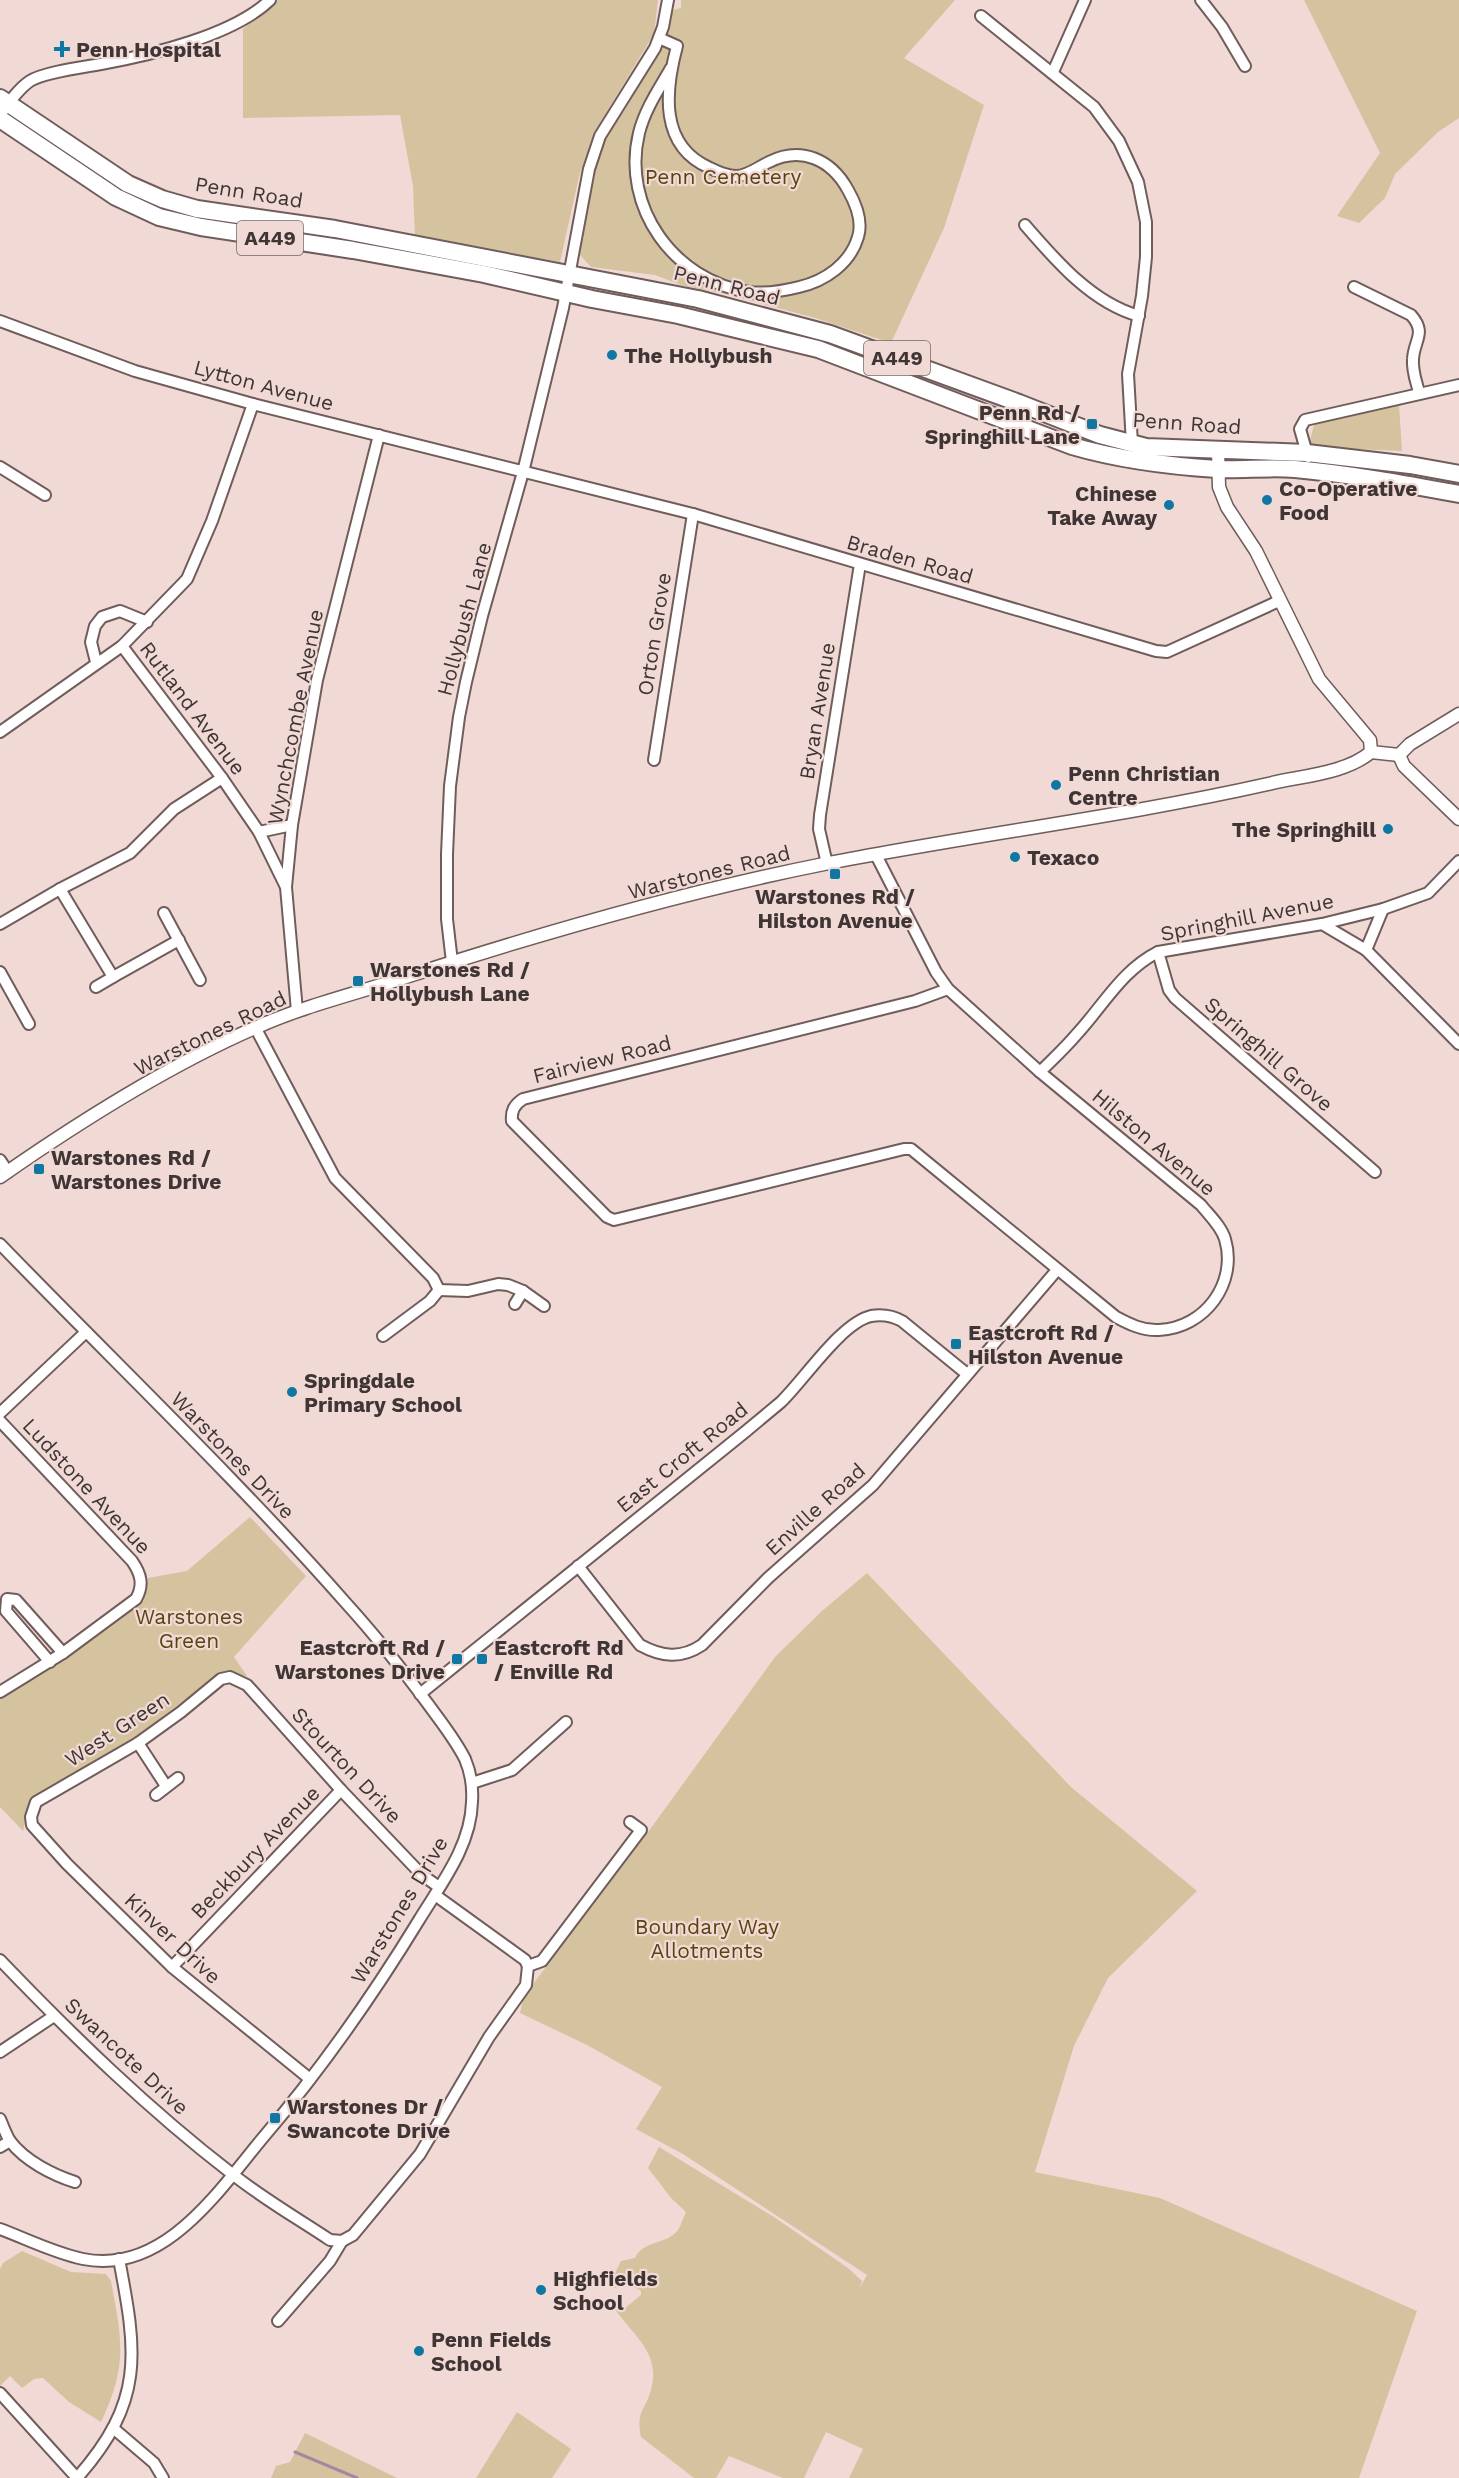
<svg xmlns="http://www.w3.org/2000/svg" width="1459" height="2478" viewBox="0 0 1459 2478" font-family="'Work Sans',sans-serif">
<rect width="100%" height="100%" fill="#f1d9d6"/>
<g fill="#d5c39f">
<polygon points="278,0 658,0 654,34 594,132 579,177 560,262 415,236 413,186 400,115 243,118 243,29"/>
<path d="M681 0H955L904 58 984 105 944 228 891 343 815 318 730 295 681 285 655 275 591 267 580 255C585 223 589 164 603 137 609 126 620 119 626 108 645 78 657 44 669 11L681 8Z"/>
<polygon points="1304,0 1459,0 1459,118 1438,132 1395,174 1385,198 1359,223 1337,216 1380,153"/>
<polygon points="1399,404 1402,451 1308,447 1315,422"/>
<polygon points="250,1517 306,1576 234,1657 247,1676 220,1673 136,1737 30,1799 23,1831 0,1807 0,1699 57,1665 144,1600 148,1578 187,1571"/>
<path d="M867 1573 1071 1787 1197 1891 1108 1978 1074 2046 1035 2172 1160 2198 1417 2311 1359 2478H849L863 2449 826 2432 804 2478H783L729 2456 716 2478H694L641 2437C635 2409 648 2409 652 2385 660 2349 626 2330 612 2304L624 2309 641 2295V2291L624 2281H618L616 2288H611L612 2279 621 2261 635 2258C643 2240 667 2245 678 2230 681 2225 683 2218 686 2212L671 2198 648 2168 659 2147 774 2217 848 2268 862 2281 859 2289 867 2275 683 2154 636 2129 662 2087 587 2045 520 2013 524 1996 651 1828 775 1657 822 1611Z"/>
<path d="M22 2251 71 2272 106 2274 111 2281C122 2340 128 2365 101 2422L69 2402 43 2378 34 2379 22 2388 10 2376 0 2386V2269L3 2263Z"/>
<polygon points="517,2412 571,2449 552,2478 476,2478"/>
<polygon points="305,2433 397,2478 271,2478 276,2466 290,2462"/>
</g>
<g fill="none" stroke-linecap="round" stroke-linejoin="round">
<polyline stroke="#a488a1" stroke-width="3" points="295,2452 357,2478"/>
<defs>
<g id="minor">
<polyline points="1201,0 1222,27 1245,66"/>
<polyline points="981,16 1094,107 1119,141 1138,182 1146,222 1146,257 1142,296 1128,374 1132,444"/>
<path d="M659 38 677 46C665 91 659 146 710 168 718 172 727 176 736 176 748 176 758 167 769 162 801 146 831 159 848 190 856 204 863 221 858 237 850 264 825 281 799 287 783 291 766 294 749 292 674 281 621 207 639 133 645 109 659 89 671 68"/>
<polyline points="1053,72 1085,0"/>
<path d="M0 115C8 104 18 89 30 81 44 72 84 67 101 64 151 55 234 35 270 0"/>
<path d="M1025 225C1056 261 1092 303 1139 316"/>
<path d="M1354 287 1411 315C1427 333 1414 340 1413 359 1412 371 1416 381 1419 392"/>
<polyline points="0,321 135,371 253,404 693,514 1156,651 1167,652 1279,601"/>
<polyline points="1308,457 1300,429 1305,420 1459,385"/>
<polyline points="0,467 45,495"/>
<polyline points="122,646 222,778 259,832 286,887"/>
<polyline points="96,662 91,642 95,626 102,617 120,611 147,622"/>
<polyline points="0,732 122,646 187,579 212,521 253,404"/>
<polyline points="654,760 693,514"/>
<polyline points="259,832 292,825"/>
<path d="M876 855 936 972 948 989 1040 1072 1201 1205C1209 1215 1221 1226 1225 1239 1238 1283 1205 1328 1159 1330 1143 1331 1129 1324 1116 1317L911 1149H904L614 1220 607 1217 512 1121C511 1111 514 1105 523 1099L915 1001 948 989"/>
<polyline points="827,864 819,829 820,815 860,564"/>
<polyline points="60,889 113,977 179,940"/>
<polyline points="164,913 200,980"/>
<polyline points="0,924 60,889 130,853 174,809 222,778"/>
<polyline points="1322,924 1366,950 1383,909"/>
<polyline points="1366,950 1459,1044"/>
<polyline points="1158,952 1169,990 1175,998 1375,1172"/>
<polyline points="452,962 447,919 447,854 450,786 459,717 466,682 482,616 523,472 563,308 589,169 600,136 655,48 663,27 668,0"/>
<polyline points="0,972 29,1024"/>
<polyline points="96,987 113,977"/>
<polyline points="297,1011 286,887 292,825 317,680 379,435"/>
<polyline points="255,1027 335,1178 433,1278 439,1290 430,1301 383,1336"/>
<path d="M1040 1072C1052 1060 1065 1048 1076 1035 1103 1006 1122 970 1158 952L1322 924 1383 909 1428 893 1459 861"/>
<polyline points="0,1160 8,1172"/>
<path d="M0 1244C115 1363 236 1478 345 1602 375 1635 402 1669 428 1704 441 1722 455 1739 465 1759 471 1773 473 1787 472 1802 471 1846 441 1884 419 1920 372 1997 320 2071 261 2140 217 2193 163 2275 83 2259 54 2253 27 2239 0 2229"/>
<polyline points="439,1290 468,1291 498,1284 508,1285 523,1291 544,1306"/>
<polyline points="515,1304 523,1291"/>
<polyline points="0,1413 86,1332"/>
<path d="M0 1421 132 1561C141 1574 144 1585 136 1599L63 1653 0 1692"/>
<path d="M578 1566 640 1645C662 1657 681 1659 702 1645L768 1578 873 1485 1057 1270"/>
<polyline points="50,1662 6,1611 7,1599 16,1600 63,1653"/>
<path d="M420 1694 745 1432C757 1422 769 1412 781 1402 804 1380 841 1323 871 1316 882 1314 893 1316 902 1321L967 1374"/>
<polyline points="138,1743 166,1786"/>
<polyline points="472,1783 512,1770 566,1722"/>
<polyline points="156,1795 178,1778"/>
<polyline points="435,1895 525,1960 528,1966"/>
<path d="M0 1960C73 2036 148 2109 231 2173 262 2198 297 2218 330 2240L342 2241"/>
<polyline points="528,1966 542,1961 641,1830 630,1822"/>
<polyline points="172,1967 341,1790"/>
<polyline points="0,2052 54,2016"/>
<polyline points="310,2079 172,1967 67,1864 32,1825 31,1817 36,1802 138,1743 181,1712 221,1679 230,1677 247,1685 341,1790 422,1875 439,1887"/>
<path d="M0 2119C3 2126 6 2135 10 2141 25 2161 53 2175 75 2182"/>
<polyline points="0,2147 10,2141"/>
<polyline points="342,2241 353,2235 420,2154 489,2037 526,1985 528,1966"/>
<polyline points="278,2321 330,2261 342,2241"/>
<polyline points="0,2393 77,2478"/>
<polyline points="113,2428 154,2463 163,2478"/>
<path d="M77 2478C145 2401 137 2353 119 2259"/>
</g>
<g id="tertiary">
<polyline points="1218,449 1219,487 1227,507 1256,551 1319,679 1370,740 1371,752"/>
<polyline points="1399,755 1404,766 1459,819"/>
<path d="M0 1177C79 1122 169 1065 257 1027 306 1005 359 993 409 976 545 932 684 892 824 864 971 835 1121 817 1268 784 1300 776 1345 774 1371 752L1399 755 1410 744 1459 714"/>
</g>
<g id="trunk">
<polyline points="0,98 128,184 162,199 197,209 335,229 698,299 830,334 1019,403 1100,435 1146,447 1307,453 1410,465 1459,474"/>
<path d="M0 119 116 197 159 217 201 227 353 250 484 274 592 299 678 315 818 349 1072 446C1120 460 1168 466 1217 469 1243 470 1269 467 1295 469 1350 474 1405 484 1459 494"/>
</g>
</defs>
<use href="#minor" stroke="#705c5a" stroke-width="14"/>
<use href="#tertiary" stroke="#705c5a" stroke-width="15"/>
<use href="#trunk" stroke="#705c5a" stroke-width="20"/>
<use href="#minor" stroke="#fff" stroke-width="10"/>
<use href="#tertiary" stroke="#fff" stroke-width="12"/>
<use href="#trunk" stroke="#fff" stroke-width="16"/>
</g>
<g fill="#1076a2" stroke="#f1d9d6" stroke-width="2">
<path d="M59 40h6v6h6v6h-6v6h-6v-6h-6v-6h6z"/>
<circle cx="612" cy="355" r="6"/>
<rect x="1086" y="418" width="12" height="12" rx="3"/>
<circle cx="1267" cy="500" r="6"/>
<circle cx="1169" cy="505" r="6"/>
<circle cx="1056" cy="785" r="6"/>
<circle cx="1388" cy="829" r="6"/>
<circle cx="1015" cy="857" r="6"/>
<rect x="829" y="868" width="12" height="12" rx="3"/>
<rect x="352" y="975" width="12" height="12" rx="3"/>
<rect x="33" y="1163" width="12" height="12" rx="3"/>
<rect x="950" y="1338" width="12" height="12" rx="3"/>
<circle cx="292" cy="1392" r="6"/>
<rect x="451" y="1653" width="12" height="12" rx="3"/>
<rect x="476" y="1653" width="12" height="12" rx="3"/>
<rect x="269" y="2112" width="12" height="12" rx="3"/>
<circle cx="541" cy="2290" r="6"/>
<circle cx="419" cy="2351" r="6"/>
</g>
<g text-anchor="middle" dominant-baseline="central" stroke-width="4.5" stroke-linejoin="round" paint-order="stroke">
<g fill="#f1d9d6" stroke="#746665" stroke-width="1.5">
<rect x="237" y="221" width="66" height="34" rx="4.5"/>
<rect x="864" y="341" width="66" height="34" rx="4.5"/>
</g>
<g font-size="20" font-weight="bold" fill="#3e3534">
<text x="270" y="238">A449</text>
<text x="897" y="358">A449</text>
</g>
<g font-size="21" font-weight="bold" fill="#3e3534" stroke="#f1d9d6" text-anchor="start">
<text x="76" y="49">Penn Hospital</text>
<text x="624" y="355">The Hollybush</text>
<text x="1080" y="412" text-anchor="end">Penn Rd /<tspan x="1080" dy="24">Springhill Lane</tspan></text>
<text x="1279" y="488">Co-Operative<tspan x="1279" dy="24">Food</tspan></text>
<text x="1157" y="493" text-anchor="end">Chinese<tspan x="1157" dy="24">Take Away</tspan></text>
<text x="1068" y="773">Penn Christian<tspan x="1068" dy="24">Centre</tspan></text>
<text x="1376" y="829" text-anchor="end">The Springhill</text>
<text x="1027" y="857">Texaco</text>
<text x="835" y="896" text-anchor="middle">Warstones Rd /<tspan x="835" dy="24">Hilston Avenue</tspan></text>
<text x="370" y="969">Warstones Rd /<tspan x="370" dy="24">Hollybush Lane</tspan></text>
<text x="51" y="1157">Warstones Rd /<tspan x="51" dy="24">Warstones Drive</tspan></text>
<text x="968" y="1332">Eastcroft Rd /<tspan x="968" dy="24">Hilston Avenue</tspan></text>
<text x="304" y="1380">Springdale<tspan x="304" dy="24">Primary School</tspan></text>
<text x="445" y="1647" text-anchor="end">Eastcroft Rd /<tspan x="445" dy="24">Warstones Drive</tspan></text>
<text x="494" y="1647">Eastcroft Rd<tspan x="494" dy="24">/ Enville Rd</tspan></text>
<text x="287" y="2106">Warstones Dr /<tspan x="287" dy="24">Swancote Drive</tspan></text>
<text x="553" y="2278">Highfields<tspan x="553" dy="24">School</tspan></text>
<text x="431" y="2339">Penn Fields<tspan x="431" dy="24">School</tspan></text>
</g>
<g font-size="21" fill="#5a440b" stroke="#f1d9d6">
<text x="723" y="176">Penn Cemetery</text>
<text x="189" y="1616">Warstones<tspan x="189" dy="24">Green</tspan></text>
<text x="707" y="1926">Boundary Way<tspan x="707" dy="24">Allotments</tspan></text>
</g>
<g font-size="21" fill="#3e3534" stroke="#f1d9d6">
<text transform="translate(249 192) rotate(9)">Penn Road</text>
<text transform="translate(727 285) rotate(14)">Penn Road</text>
<text transform="translate(264 385) rotate(15)">Lytton Avenue</text>
<text transform="translate(1187 423) rotate(4)">Penn Road</text>
<text transform="translate(910 559) rotate(16)">Braden Road</text>
<text transform="translate(464 619) rotate(-75)">Hollybush Lane</text>
<text transform="translate(654 634) rotate(-81)">Orton Grove</text>
<text transform="translate(193 708) rotate(53)">Rutland Avenue</text>
<text transform="translate(817 711) rotate(-81)">Bryan Avenue</text>
<text transform="translate(295 717) rotate(-79)">Wynchcombe Avenue</text>
<text transform="translate(709 872) rotate(-14)">Warstones Road</text>
<text transform="translate(1247 917) rotate(-11)">Springhill Avenue</text>
<text transform="translate(210 1033) rotate(-26)">Warstones Road</text>
<text transform="translate(1269 1054) rotate(41)">Springhill Grove</text>
<text transform="translate(602 1059) rotate(-14)">Fairview Road</text>
<text transform="translate(1154 1142) rotate(40)">Hilston Avenue</text>
<text transform="translate(233 1455) rotate(46)">Warstones Drive</text>
<text transform="translate(682 1457) rotate(-39)">East Croft Road</text>
<text transform="translate(87 1486) rotate(47)">Ludstone Avenue</text>
<text transform="translate(815 1509) rotate(-42)">Enville Road</text>
<text transform="translate(117 1729) rotate(-33)">West Green</text>
<text transform="translate(347 1765) rotate(47)">Stourton Drive</text>
<text transform="translate(255 1852) rotate(-46)">Beckbury Avenue</text>
<text transform="translate(399 1910) rotate(-59)">Warstones Drive</text>
<text transform="translate(173 1938) rotate(43)">Kinver Drive</text>
<text transform="translate(127 2056) rotate(43)">Swancote Drive</text>
</g>
</g>
</svg>
